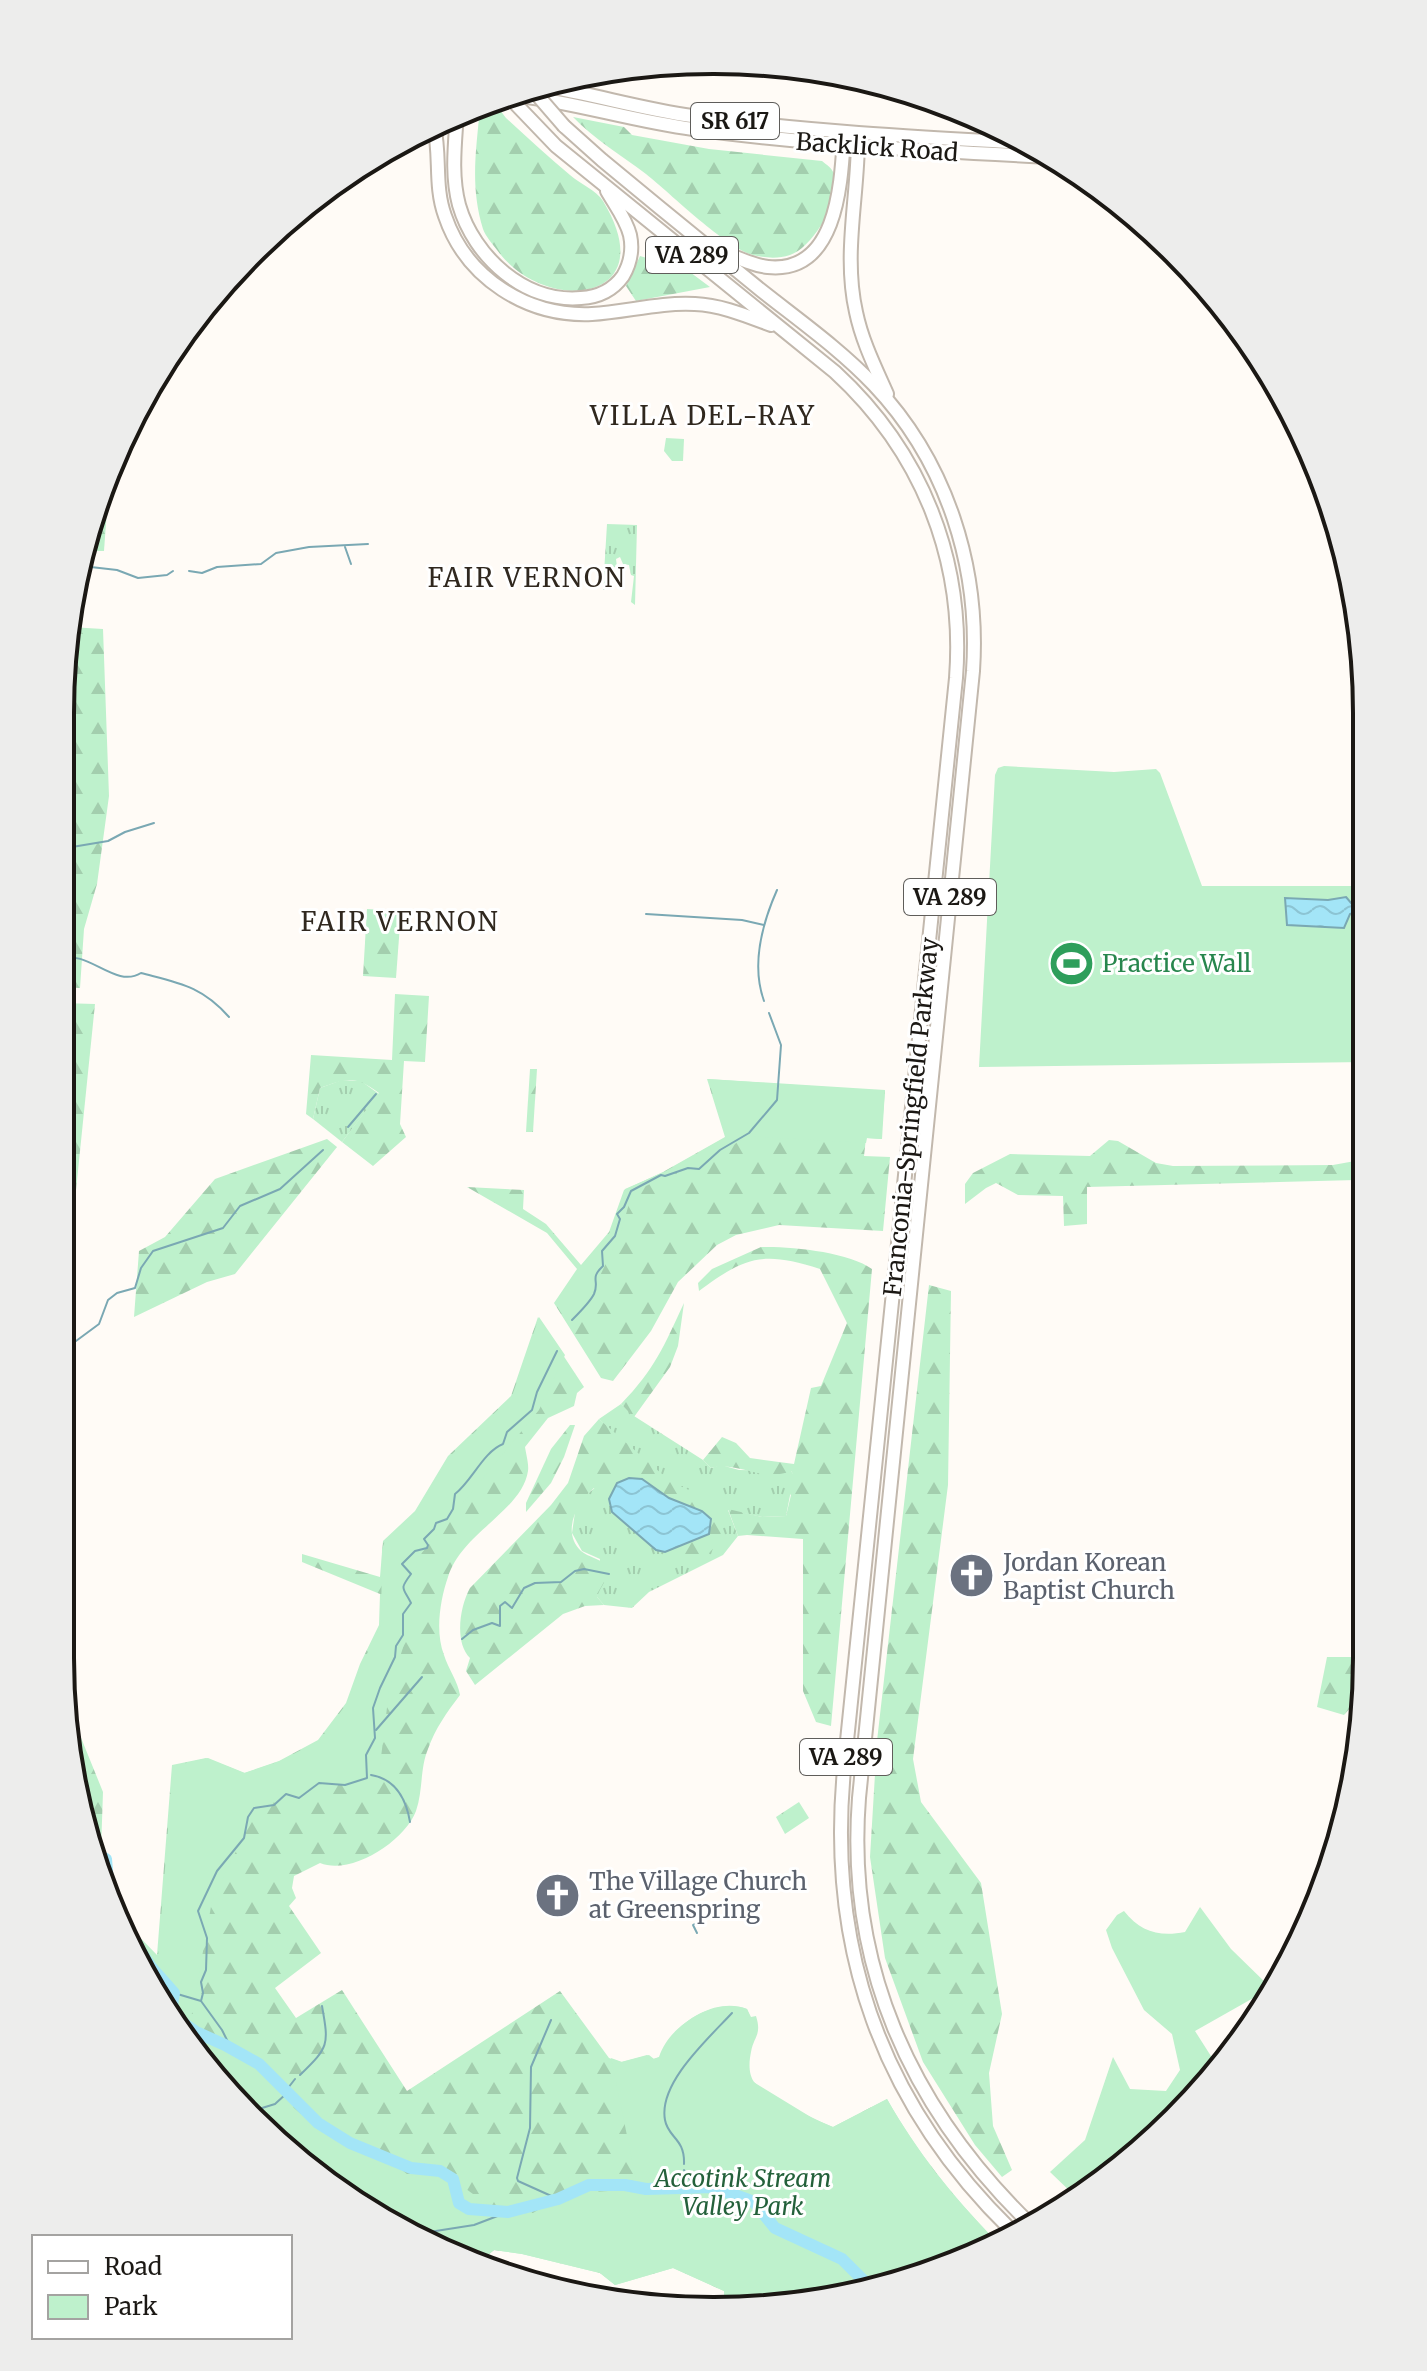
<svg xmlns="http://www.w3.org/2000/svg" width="1427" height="2371" viewBox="0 0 1427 2371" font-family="Merriweather,serif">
<defs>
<pattern id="grass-tufts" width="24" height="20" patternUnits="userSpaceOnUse" patternTransform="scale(2)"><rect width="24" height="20" fill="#bef1cc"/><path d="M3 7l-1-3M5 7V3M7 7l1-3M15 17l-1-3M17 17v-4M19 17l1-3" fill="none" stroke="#a3ceae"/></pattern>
<pattern id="forest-firs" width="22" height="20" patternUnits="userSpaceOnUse" patternTransform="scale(2)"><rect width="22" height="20" fill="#bef1cc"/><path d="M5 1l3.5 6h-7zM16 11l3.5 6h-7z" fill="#a3ceae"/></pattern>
<pattern id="water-waves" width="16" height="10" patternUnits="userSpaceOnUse" patternTransform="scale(2)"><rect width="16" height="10" fill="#a3e5f7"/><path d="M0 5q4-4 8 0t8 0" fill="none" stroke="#8cc4d3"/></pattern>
</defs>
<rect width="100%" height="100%" fill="#fffbf6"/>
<g fill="url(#grass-tufts)">
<polygon points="607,524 637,525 635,605 631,602 634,576 631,575 629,565 623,564 620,557 616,559 617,567 607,568 604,581 612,585 611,590 603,590"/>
<polygon points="342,1080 361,1081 379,1094 342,1142 313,1119 320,1088"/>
<polygon points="621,1404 634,1416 703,1460 711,1468 721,1465 739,1470 791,1471 794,1475 786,1516 762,1517 728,1510 738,1536 723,1555 649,1592 632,1608 604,1605 597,1597 600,1559 582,1551 572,1533 575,1512 582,1498 637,1455 599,1419"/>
<polygon points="799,1802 809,1818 785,1834 776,1817"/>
</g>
<g fill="url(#forest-firs)">
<path d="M497 106 506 118C527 137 548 157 570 175 580 184 596 190 603 201 665 303 545 316 497 250 492 243 486 237 483 229 470 187 476 151 480 108Z"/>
<path d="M573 117 624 127 632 135 709 149 822 161C827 165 832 168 834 174 842 197 814 247 790 255 778 259 765 258 753 255 727 249 670 193 646 174 621 155 594 139 573 117Z"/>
<polygon points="640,256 657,261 671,258 710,287 636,301 626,286"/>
<polygon points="105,482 109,482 104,551 85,551 95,503"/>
<polygon points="70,627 103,629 109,796 97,884 84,929 80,988 61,987 61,670"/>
<polygon points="367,909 401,911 396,978 363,976"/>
<path d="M395 994 429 996 425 1062 404 1061 400 1124 406 1137 373 1166 342 1142 379 1093C354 1075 348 1078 320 1088L313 1119 306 1114 311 1055 392 1060Z"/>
<polygon points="61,1003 95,1004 60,1347"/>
<polygon points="530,1069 537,1069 533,1132 526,1132"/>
<polygon points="707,1079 885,1091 881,1139 866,1138 864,1156 890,1157 883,1231 779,1225 736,1235 717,1245 678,1282 651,1331 613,1381 601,1378 554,1303 577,1269 547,1233 467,1187 524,1190 523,1209 546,1224 581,1265 609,1232 624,1190 663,1172 725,1137"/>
<polygon points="327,1139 337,1147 235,1274 207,1282 134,1317 139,1251 165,1237 215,1179"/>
<polygon points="1109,1140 1118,1141 1156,1163 1173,1166 1333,1165 1366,1159 1366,1200 1358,1201 1356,1180 1087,1187 1087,1224 1064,1226 1063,1196 1018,1195 996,1183 986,1188 965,1204 965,1184 973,1173 1010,1154 1090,1156"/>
<path d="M761 1247C790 1246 849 1252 872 1269L831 1726 816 1722 803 1691V1539L747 1535 738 1536 728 1509 762 1517 786 1516 791 1495 786 1490V1484L793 1474 791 1471C761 1483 739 1461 711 1468L703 1460 722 1437 736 1443 750 1458 794 1464 811 1388 821 1386 847 1323 820 1269C763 1251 746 1256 699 1291L698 1283 712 1269Z"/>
<polygon points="929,1285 951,1291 948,1485 913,1759 921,1802 981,1883 1002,2014 989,2073 993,2126 1012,2170 1002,2177 975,2145 923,2062 885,1958 870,1857 877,1741"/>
<path d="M684 1303 678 1346 670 1367 634 1417 621 1404C655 1369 664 1346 684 1303Z"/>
<path d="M538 1317 584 1387 577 1393 574 1406 548 1418 525 1447C526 1454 529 1464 528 1471 522 1511 462 1532 448 1577 440 1600 435 1632 444 1655 448 1668 458 1682 460 1695 447 1712 435 1729 428 1749 420 1768 423 1791 416 1811 405 1841 351 1876 320 1863L294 1876 292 1888 296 1898 289 1906 321 1953 275 1988 296 2018 342 1990 407 2091 560 1991 609 2058 621 2062 647 2055 653 2059 659 2057C669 2025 715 1997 747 2009L751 2017 756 2016C762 2035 754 2036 751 2052 749 2062 748 2075 755 2083 766 2096 816 2120 833 2127L887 2099C918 2153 951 2194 994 2239L923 2276 724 2309V2291L673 2268 615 2285 600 2273 522 2254 494 2250 478 2263 316 2176 195 2055 123 1920 157 1955 172 1765 206 1758 244 1773 279 1761 318 1740 346 1703 360 1664 379 1625 380 1594 302 1562V1554L380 1577 383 1541 415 1511 448 1456 511 1396Z"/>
<path d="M599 1419 670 1481 718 1504C732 1539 708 1567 672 1562L665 1552 709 1534 702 1511 669 1498 642 1479 618 1483 609 1499H601L594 1488C577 1502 561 1532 581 1551 588 1557 601 1559 609 1567 608 1580 601 1585 597 1597L604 1605 585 1606 563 1614 475 1685 466 1671 470 1658C454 1642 460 1606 470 1588L551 1505 568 1483 584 1436Z"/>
<polygon points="570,1425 575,1425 564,1457 551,1483 526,1512 526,1503 551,1449"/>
<polygon points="60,1471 73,1718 103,1792 101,1850 106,1888 95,1867 60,1657"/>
<polygon points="1327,1657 1366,1657 1365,1705 1352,1706 1344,1715 1317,1707"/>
</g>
<g fill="#bef1cc">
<polygon points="666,438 684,439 683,461 672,461 664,451"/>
<polygon points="1004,766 1114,772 1156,769 1160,773 1202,886 1366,886 1366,1062 979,1067 995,775 998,768"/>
<polygon points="708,1079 885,1090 882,1139 867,1138 866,1143 746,1136 710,1162 664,1177 632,1193 621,1232 573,1332 555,1303 576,1272 610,1232 625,1189 664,1172 726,1137"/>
<path d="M539 1317 565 1355 539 1410 416 1560 419 1598 389 1691 379 1774 265 1804 257 1808 212 1901 190 2024 229 2042 279 2087 294 2108 321 2131 366 2139 408 2175 462 2186 495 2210 533 2213 563 2194 638 2189 611 2058 622 2062 649 2055 654 2059 660 2057C671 2025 714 1996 747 2009L756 2032 743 2058 747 2078 814 2119 833 2127 887 2099C918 2154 951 2194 994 2239L923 2276 724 2309V2291L673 2268 615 2285 600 2273 522 2254 494 2250 478 2263 316 2176 195 2055 123 1920 158 1958 173 1766 208 1758 245 1773 280 1761 320 1740 347 1703 362 1664 381 1625 382 1549 385 1541 417 1511 450 1456 512 1396Z"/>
<path d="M1200 1907 1231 1949 1271 1988 1195 2031 1216 2064 1111 2176 1075 2196 1050 2172 1085 2140 1113 2057 1130 2089 1166 2091 1180 2070 1172 2034 1144 2010 1112 1948 1106 1930 1117 1915 1124 1911C1140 1932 1160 1937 1185 1932Z"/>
</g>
<g fill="url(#water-waves)" stroke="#7aa8b3" stroke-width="2">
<polygon points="1346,897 1358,911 1350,914 1344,928 1287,925 1285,898 1328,900"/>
<polygon points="629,1478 642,1479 669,1498 702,1511 711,1519 709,1534 665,1552 656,1550 612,1512 609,1499 617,1483"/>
</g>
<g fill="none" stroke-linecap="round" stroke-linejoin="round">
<g stroke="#7aa8b3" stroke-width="2">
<polyline points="345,547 351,564"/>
<polyline points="82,566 117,570 138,578 167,575 173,571"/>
<polyline points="189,571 202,573 217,567 261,564 276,553 309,547 368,544"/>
<path d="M61 782C71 769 70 764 61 752"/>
<polyline points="65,855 72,847 108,841 125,832 154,823"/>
<path d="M61 874C69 857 58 843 68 825L61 817"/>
<polyline points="646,914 742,920 764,925"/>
<path d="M61 959C88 949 115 989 141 973 179 983 202 986 229 1017"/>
<path d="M764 1001C751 965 762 924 777 890"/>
<polyline points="348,1127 376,1094"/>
<path d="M572 1320C577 1315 591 1300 594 1294 600 1280 589 1279 603 1266L602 1251 615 1236 620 1219 617 1214 624 1207 631 1191 661 1175 665 1176 688 1168 699 1169 720 1150 749 1133 777 1100 781 1045 769 1013"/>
<polyline points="60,1343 76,1341 99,1324 108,1300 117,1293 135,1288 141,1268 153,1251 223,1228 240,1206 280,1189 323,1150"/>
<polyline points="462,1639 473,1630 492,1623 500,1626 500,1606 505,1602 512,1608 524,1588 535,1583 561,1582 575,1571 584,1569 609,1574"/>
<polyline points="376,1730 422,1677"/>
<path d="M371 1775C395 1779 406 1798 410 1822"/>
<polyline points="697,1933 693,1925 698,1922"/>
<polyline points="174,1993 201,2001 222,2030 231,2048"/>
<path d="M201 2001 203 1993 201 1982 206 1970 207 1938 198 1911 217 1871 244 1838 248 1817 254 1808 274 1805 286 1794 299 1798 319 1783 345 1785 367 1778 366 1755 375 1738 373 1708 380 1688 395 1657 396 1646 403 1635V1614L411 1603C403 1587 399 1590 411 1574L402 1564 415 1551 427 1548 428 1545 424 1539 434 1529 436 1523 447 1519 453 1509 455 1494C472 1481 483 1452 503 1444L507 1432 532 1410 537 1392 557 1351"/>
<polyline points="551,2020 531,2067 530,2128 517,2178 518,2181 558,2199"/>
<path d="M300 2075C329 2047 329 2045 322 2006"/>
<polyline points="254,2114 262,2108 275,2104 287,2093 288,2088 295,2079"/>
<path d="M684 2164C685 2138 668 2138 665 2120 658 2083 709 2038 732 2013"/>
<polyline points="684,2170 694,2186"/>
<polyline points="423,2233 474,2225 508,2212"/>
</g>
<g stroke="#a3e5f7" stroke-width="12">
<polyline points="92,1852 106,1859 109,1894"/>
<polyline points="136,1945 151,1967 174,1993 172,2006 180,2021 196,2032 225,2045 259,2064 318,2123 350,2143 411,2168 440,2171 453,2179 459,2203 469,2209 508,2212 558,2199 589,2185 625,2185 646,2189 713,2187 754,2202 775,2228 842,2259 868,2285"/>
</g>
<defs>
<g id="major">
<path d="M543 86C593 94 642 109 692 116 803 131 914 137 1025 143"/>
<path d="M513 95C574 102 632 121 693 129 813 145 932 151 1053 157"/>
<path d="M508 96 556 146 835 372C922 452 965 560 956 678L844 1770C827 1949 882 2104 1011 2230"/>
<path d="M457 113C455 144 451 175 459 205 474 257 525 303 581 298 598 297 613 290 623 276 630 264 633 249 630 235 626 219 615 205 607 191"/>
<path d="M434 126C441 156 434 186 445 216 466 278 527 317 592 314 626 312 660 302 695 304 721 305 747 316 771 325"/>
<path d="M564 126 602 160C655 204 709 248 762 291 800 321 841 350 874 385 947 462 980 567 973 671L859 1798C846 1964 910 2106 1027 2221"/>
<path d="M858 139C858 197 843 254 856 312 862 341 875 367 887 394"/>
<path d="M715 248C732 255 750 265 768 267 837 274 841 184 844 137"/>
</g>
</defs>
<use href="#major" stroke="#c2b8ad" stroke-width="16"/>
<use href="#major" stroke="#fff" stroke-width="12"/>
<defs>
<polyline id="major-bridge" points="532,89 564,126"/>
</defs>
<use href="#major-bridge" stroke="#c2b8ad" stroke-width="16" stroke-linecap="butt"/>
<use href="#major-bridge" stroke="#fff" stroke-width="12"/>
</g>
<defs>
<symbol id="stadium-disc" viewBox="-11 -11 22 22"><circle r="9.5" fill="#2e9e5b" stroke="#fff"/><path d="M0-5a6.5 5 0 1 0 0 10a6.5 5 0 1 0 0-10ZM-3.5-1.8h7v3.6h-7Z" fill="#fff"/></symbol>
<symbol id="church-disc" viewBox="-11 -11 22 22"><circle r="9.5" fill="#6b7280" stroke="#fff"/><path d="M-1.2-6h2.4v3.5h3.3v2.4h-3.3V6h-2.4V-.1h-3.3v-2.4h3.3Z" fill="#fff"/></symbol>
</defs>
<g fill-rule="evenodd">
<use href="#stadium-disc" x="1046" y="938" width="51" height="51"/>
<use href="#church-disc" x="946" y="1550" width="51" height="51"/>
<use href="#church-disc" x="532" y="1870" width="51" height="51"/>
</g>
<g text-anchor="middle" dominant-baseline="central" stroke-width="6" stroke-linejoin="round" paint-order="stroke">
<g fill="#fff" stroke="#5f5d5a" stroke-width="2">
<rect x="691" y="103" width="88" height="36" rx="6"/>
<rect x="646" y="237" width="92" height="36" rx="6"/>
<rect x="904" y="879" width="92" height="36" rx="6"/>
<rect x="800" y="1739" width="92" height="36" rx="6"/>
</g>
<g font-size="22" font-weight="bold" fill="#1b1814">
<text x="735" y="121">SR 617</text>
<text x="692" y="255">VA 289</text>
<text x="950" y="897">VA 289</text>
<text x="846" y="1757">VA 289</text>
</g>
<g font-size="24" fill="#1b1814" stroke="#fff">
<text transform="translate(877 147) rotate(4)">Backlick Road</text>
<text transform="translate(911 1117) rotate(-84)">Franconia-Springfield Parkway</text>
</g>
<g font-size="24" fill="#27864d" stroke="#fff" text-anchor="start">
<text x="1102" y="963">Practice Wall</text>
</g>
<g font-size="24" fill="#5b616d" stroke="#fff" text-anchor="start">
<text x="1003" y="1562">Jordan Korean<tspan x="1003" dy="28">Baptist Church</tspan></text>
<text x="589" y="1881">The Village Church<tspan x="589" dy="28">at Greenspring</tspan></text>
</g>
<g font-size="24" font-style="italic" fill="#24613b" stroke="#fff">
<text x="743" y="2178">Accotink Stream<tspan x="743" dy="28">Valley Park</tspan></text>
</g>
<g font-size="26" letter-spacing="2" fill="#30281f" stroke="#fff">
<text x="703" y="415">VILLA DEL-RAY</text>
<text x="527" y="577">FAIR VERNON</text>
<text x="400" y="921">FAIR VERNON</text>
</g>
</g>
<path d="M0 0H1427V2371H0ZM713 74H714A639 639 0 0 1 1353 713V1658A639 639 0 0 1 714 2297H713A639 639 0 0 1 74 1658V713A639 639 0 0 1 713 74Z" fill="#ededec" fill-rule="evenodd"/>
<path fill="none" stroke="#1b1814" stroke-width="4" d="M713 74H714A639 639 0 0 1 1353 713V1658A639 639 0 0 1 714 2297H713A639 639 0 0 1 74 1658V713A639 639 0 0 1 713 74Z"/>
<rect x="32" y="2235" width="260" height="104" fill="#ffffff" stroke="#a4a3a1" stroke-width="2"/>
<rect x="48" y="2261" width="40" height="12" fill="#ffffff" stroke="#a4a3a1" stroke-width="2"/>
<text x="104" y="2275" font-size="24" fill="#1b1814">Road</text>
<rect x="48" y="2295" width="40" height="24" fill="#bef1cc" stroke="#a4a3a1" stroke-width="2"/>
<text x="104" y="2315" font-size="24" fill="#1b1814">Park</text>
</svg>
